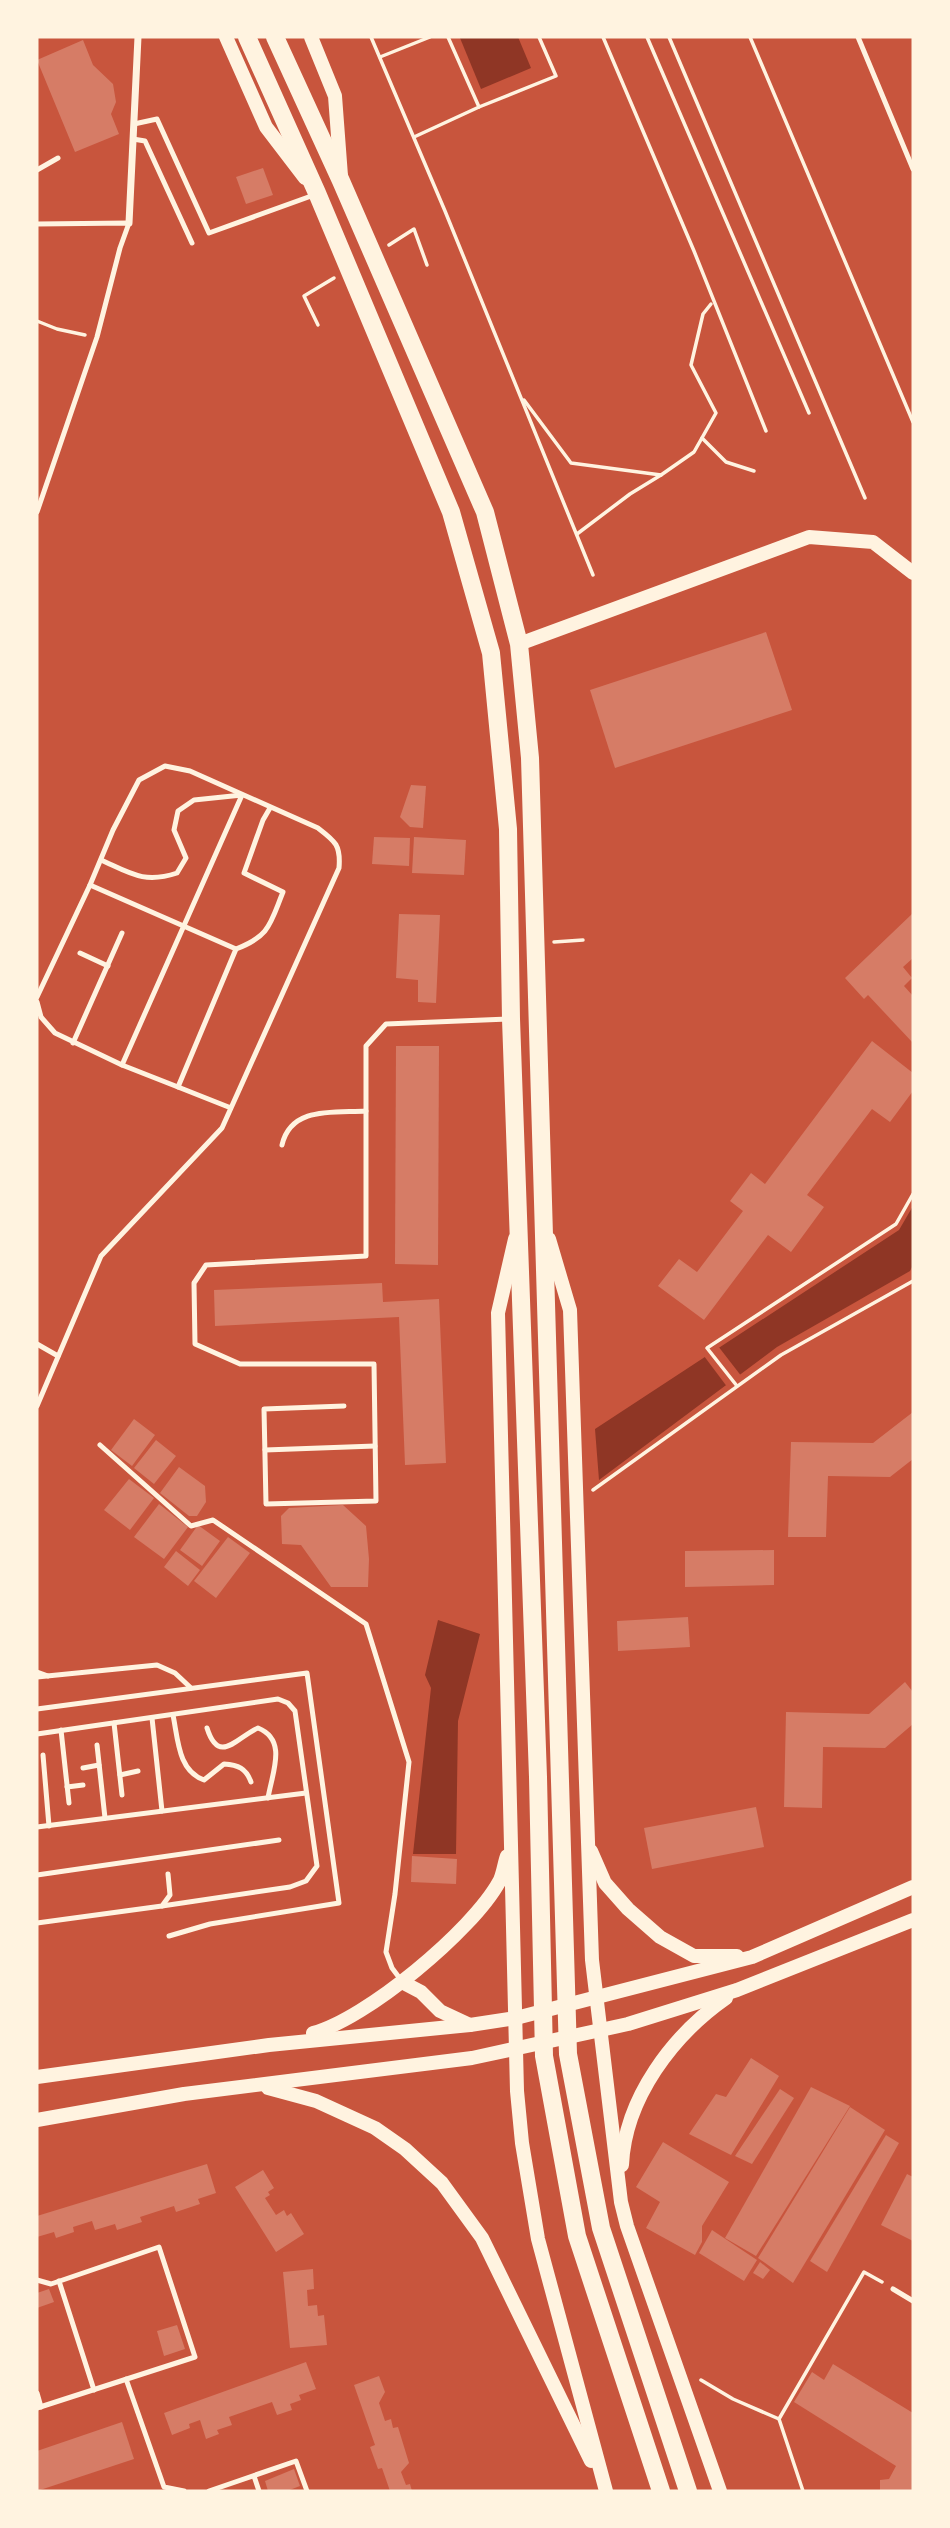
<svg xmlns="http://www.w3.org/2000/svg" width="950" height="2528" viewBox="0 0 950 2528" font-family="'Source Sans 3',sans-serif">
<rect width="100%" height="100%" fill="#c8553d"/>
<g fill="#8f3625">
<polygon points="464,37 518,37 531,68 481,89 460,38"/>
<polygon points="913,1206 913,1265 910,1271 777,1347 599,1480 595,1429 899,1230"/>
<polygon points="438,1620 480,1634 458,1721 456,1854 413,1854 431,1688 425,1675"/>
</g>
<polygon fill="#c8553d" points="718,1346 742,1377 728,1388 704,1356"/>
<g fill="#d67c66">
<polygon points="83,40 93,65 113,84 116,102 111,114 119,134 75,152 37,60"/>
<polygon points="263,168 273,195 246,204 236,177"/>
<polygon points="766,632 792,710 615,768 590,690"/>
<polygon points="411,785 426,786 423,828 410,827 400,817"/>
<polygon points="374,837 410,838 409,866 372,864"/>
<polygon points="414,837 466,840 464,875 412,873"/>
<polygon points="913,913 913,958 903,967 912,978 904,986 913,996 913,1043 868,995 864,999 845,978"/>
<polygon points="399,914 440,915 436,1003 418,1002 418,980 396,978"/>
<polygon points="872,1041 913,1073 913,1091 890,1122 872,1109 807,1195 824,1207 791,1252 768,1235 704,1320 658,1286 679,1259 697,1272 743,1211 730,1201 751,1173 765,1184"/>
<polygon points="396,1046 439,1046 438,1265 395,1264"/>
<polygon points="382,1283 383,1302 439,1299 446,1463 405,1465 399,1317 215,1326 214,1290"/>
<polygon points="913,1412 913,1459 890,1477 828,1476 826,1537 788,1537 791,1442 873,1443"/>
<polygon points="134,1419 155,1435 132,1466 111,1450"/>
<polygon points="156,1440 176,1456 154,1484 134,1468"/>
<polygon points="179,1467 205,1486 206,1502 197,1516 189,1516 160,1493"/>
<polygon points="129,1479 154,1498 130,1530 104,1510"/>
<polygon points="159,1504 188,1527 164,1559 134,1537"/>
<polygon points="343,1505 366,1526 369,1559 368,1587 331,1587 301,1545 282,1544 281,1516 289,1508"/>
<polygon points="198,1525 220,1541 202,1566 180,1550"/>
<polygon points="228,1537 250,1553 216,1598 194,1581"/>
<polygon points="774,1550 774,1585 685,1587 685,1551"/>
<polygon points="176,1551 200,1570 188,1586 164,1567"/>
<polygon points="688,1617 690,1647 618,1651 617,1621"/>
<polygon points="905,1682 913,1692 913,1724 885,1748 823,1747 822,1808 784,1807 786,1712 869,1714"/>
<polygon points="756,1807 764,1847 652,1869 644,1828"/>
<polygon points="412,1856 457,1859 456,1884 411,1882"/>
<polygon points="751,2058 779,2076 731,2155 689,2134 716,2094 726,2097"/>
<polygon points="811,2087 850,2106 756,2256 725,2238"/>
<polygon points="780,2089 794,2098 752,2164 735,2156"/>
<polygon points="850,2107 885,2130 793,2283 758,2258"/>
<polygon points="886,2135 899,2143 827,2272 810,2261"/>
<polygon points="663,2142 729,2182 702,2226 702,2242 695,2255 646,2228 660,2202 636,2187"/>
<polygon points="207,2164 216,2193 198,2199 200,2204 176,2212 174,2206 140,2217 142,2222 117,2230 115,2224 95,2230 92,2221 73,2227 74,2232 56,2238 54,2232 37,2237 37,2216"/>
<polygon points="263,2170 274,2188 268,2192 270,2195 265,2198 276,2215 284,2210 287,2216 291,2213 304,2234 276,2252 235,2187"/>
<polygon points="907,2174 913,2177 913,2241 881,2225"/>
<polygon points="712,2230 757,2260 744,2281 699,2253"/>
<polygon points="760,2262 770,2270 763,2279 753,2273"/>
<polygon points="313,2269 314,2289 307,2290 308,2306 317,2305 318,2316 324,2315 327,2345 290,2348 283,2272"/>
<polygon points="49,2289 54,2302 37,2308 37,2293"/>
<polygon points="177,2325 185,2349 164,2356 157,2331"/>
<polygon points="306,2362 316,2389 299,2395 301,2400 290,2404 292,2410 277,2415 272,2402 229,2417 232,2425 217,2430 219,2434 206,2439 200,2420 189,2424 190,2428 172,2435 164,2413"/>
<polygon points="833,2364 913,2413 913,2491 880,2491 880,2480 889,2479 896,2466 794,2402 812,2372 824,2380"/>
<polygon points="379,2376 385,2392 379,2403 385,2421 391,2419 393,2428 398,2427 409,2463 401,2472 406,2485 410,2484 412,2491 390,2491 382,2468 378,2469 370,2447 375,2445 354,2385"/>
<polygon points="122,2422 134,2459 37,2491 37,2451"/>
<polygon points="294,2469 300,2486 287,2491 268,2491 265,2481"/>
</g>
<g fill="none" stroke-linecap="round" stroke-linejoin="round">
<g stroke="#fff3e0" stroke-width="3.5">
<polyline points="371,37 445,211 593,575"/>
<polyline points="448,37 479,107 556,76 539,37"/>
<polyline points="603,37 694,251 766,431"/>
<polyline points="647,37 809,413"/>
<polyline points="669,37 865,498"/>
<polyline points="750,37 913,422"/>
<polyline points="380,57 430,37"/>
<polyline points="414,137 479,107"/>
<polyline points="389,245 414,229 427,265"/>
<polyline points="37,321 57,329 85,335"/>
<polyline points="318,325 304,296 334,278"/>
<polyline points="524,400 571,463 661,475 694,452 716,413 691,365 703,314 711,304"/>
<polyline points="702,438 726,462 754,471"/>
<polyline points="577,534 630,494 661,475"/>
<polyline points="554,942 583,940"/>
<polyline points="737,1386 707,1348 896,1224 913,1194"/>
<polyline points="593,1490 781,1355 913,1281"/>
<polyline points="701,2380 733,2399 779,2419"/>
<polyline points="803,2491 779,2419 864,2272 882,2282"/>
</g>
<g stroke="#fff3e0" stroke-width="5">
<polyline points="858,37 913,169"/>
<polyline points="134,124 157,119 209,233 314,195"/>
<polyline points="133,139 145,141 192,243"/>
<polyline points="37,170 58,158"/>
<polyline points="37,224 129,223 120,248 97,337 37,512"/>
<path d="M236 949C270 936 270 924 283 892L244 873 263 820 270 808"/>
<polyline points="80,953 108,966"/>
<polyline points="37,997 90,885"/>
<path d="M37 1002 41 1017 55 1033 122 1065 242 795 194 800 178 811 174 830 186 858 177 873C144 884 130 873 101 860"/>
<polyline points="73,1043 122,933"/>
<polyline points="122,1065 178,1087"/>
<path d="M282 1145C291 1106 334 1113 366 1111"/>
<polyline points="37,1344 58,1356"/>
<path d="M37 1406 101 1256 222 1128 339 868C341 845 335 841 318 828L190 771 165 766 139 780 113 830 90 885 236 949 178 1087 231 1108"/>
<polyline points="344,1406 264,1409 266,1504 376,1501 374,1364 240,1364 195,1344 194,1283 206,1265 366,1256 366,1046 386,1024 508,1019"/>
<polyline points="100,1445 191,1526 213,1520 366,1624 409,1762 395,1894 386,1952 392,1968 401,1980"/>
<polyline points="265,1450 375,1446"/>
<polyline points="37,1672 48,1676"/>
<polyline points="37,1677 157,1665 175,1673 191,1688"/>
<polyline points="37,1709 307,1673 339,1903 210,1924 169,1936"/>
<path d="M173 1715C178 1739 178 1771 204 1780L224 1764C238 1765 246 1768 251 1782"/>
<polyline points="152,1718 162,1811"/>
<polyline points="114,1723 122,1795"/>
<path d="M207 1728C219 1766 237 1737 258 1728 288 1740 272 1773 268 1798"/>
<polyline points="61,1730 69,1803"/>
<polyline points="37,1734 278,1699 288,1703 295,1711 317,1866 306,1881 290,1887 162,1906"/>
<polyline points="97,1745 105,1818"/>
<polyline points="43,1755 49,1826"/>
<polyline points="83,1768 99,1765"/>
<polyline points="120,1775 138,1771"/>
<polyline points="67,1787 83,1785"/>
<polyline points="37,1827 306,1793"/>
<polyline points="37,1875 279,1840"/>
<polyline points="37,1923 162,1906 170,1895 168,1874"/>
<polyline points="37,2280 51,2284 159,2247 195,2357 37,2408"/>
<polyline points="59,2281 94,2390"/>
<polyline points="893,2289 913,2301"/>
<polyline points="126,2379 164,2487 184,2491"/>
<polyline points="37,2393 41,2407"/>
<polyline points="254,2476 259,2491"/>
<polyline points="209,2491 296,2461 307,2491"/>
</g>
<polyline stroke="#fff3e0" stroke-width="7" points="129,223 138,37"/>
<g stroke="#fff3e0" stroke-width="14">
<polyline points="226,37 266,127 305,178"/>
<polyline points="311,37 335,96 341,176"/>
<polyline points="519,644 809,537 873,542 913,573"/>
<polyline points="515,1239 498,1313 517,2091 522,2143 538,2239 606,2491"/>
<polyline points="549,1239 570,1310 592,1960 621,2202 627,2226 720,2491"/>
<polyline points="591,1851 605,1883 628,1909 660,1937 694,1956 737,1956"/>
<polyline points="402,1982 421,1992 440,2011 470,2025"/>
<path d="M313 2033C366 2019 472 1931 499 1882 503 1875 504 1864 507 1856"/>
<polyline points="37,2077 269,2045 470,2025 516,2018 752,1957 913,1887"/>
<polyline points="268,2088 316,2101 375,2128 405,2149 442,2183 482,2238 591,2461"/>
<polyline points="37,2120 184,2094 472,2058 628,2024 737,1990 913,1920"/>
<path d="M622 2165C625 2098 673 2035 726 1998"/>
</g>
<g stroke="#fff3e0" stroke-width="18">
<polyline points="247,37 317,193 451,512 491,653 508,829 511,1019 538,1777 544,2056 577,2236 661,2491"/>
<polyline points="275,37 341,181 485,512 519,644 530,758 568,2054 601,2228 688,2491"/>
</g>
</g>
<rect width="950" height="2528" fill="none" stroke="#fff3e0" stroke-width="77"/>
</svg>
